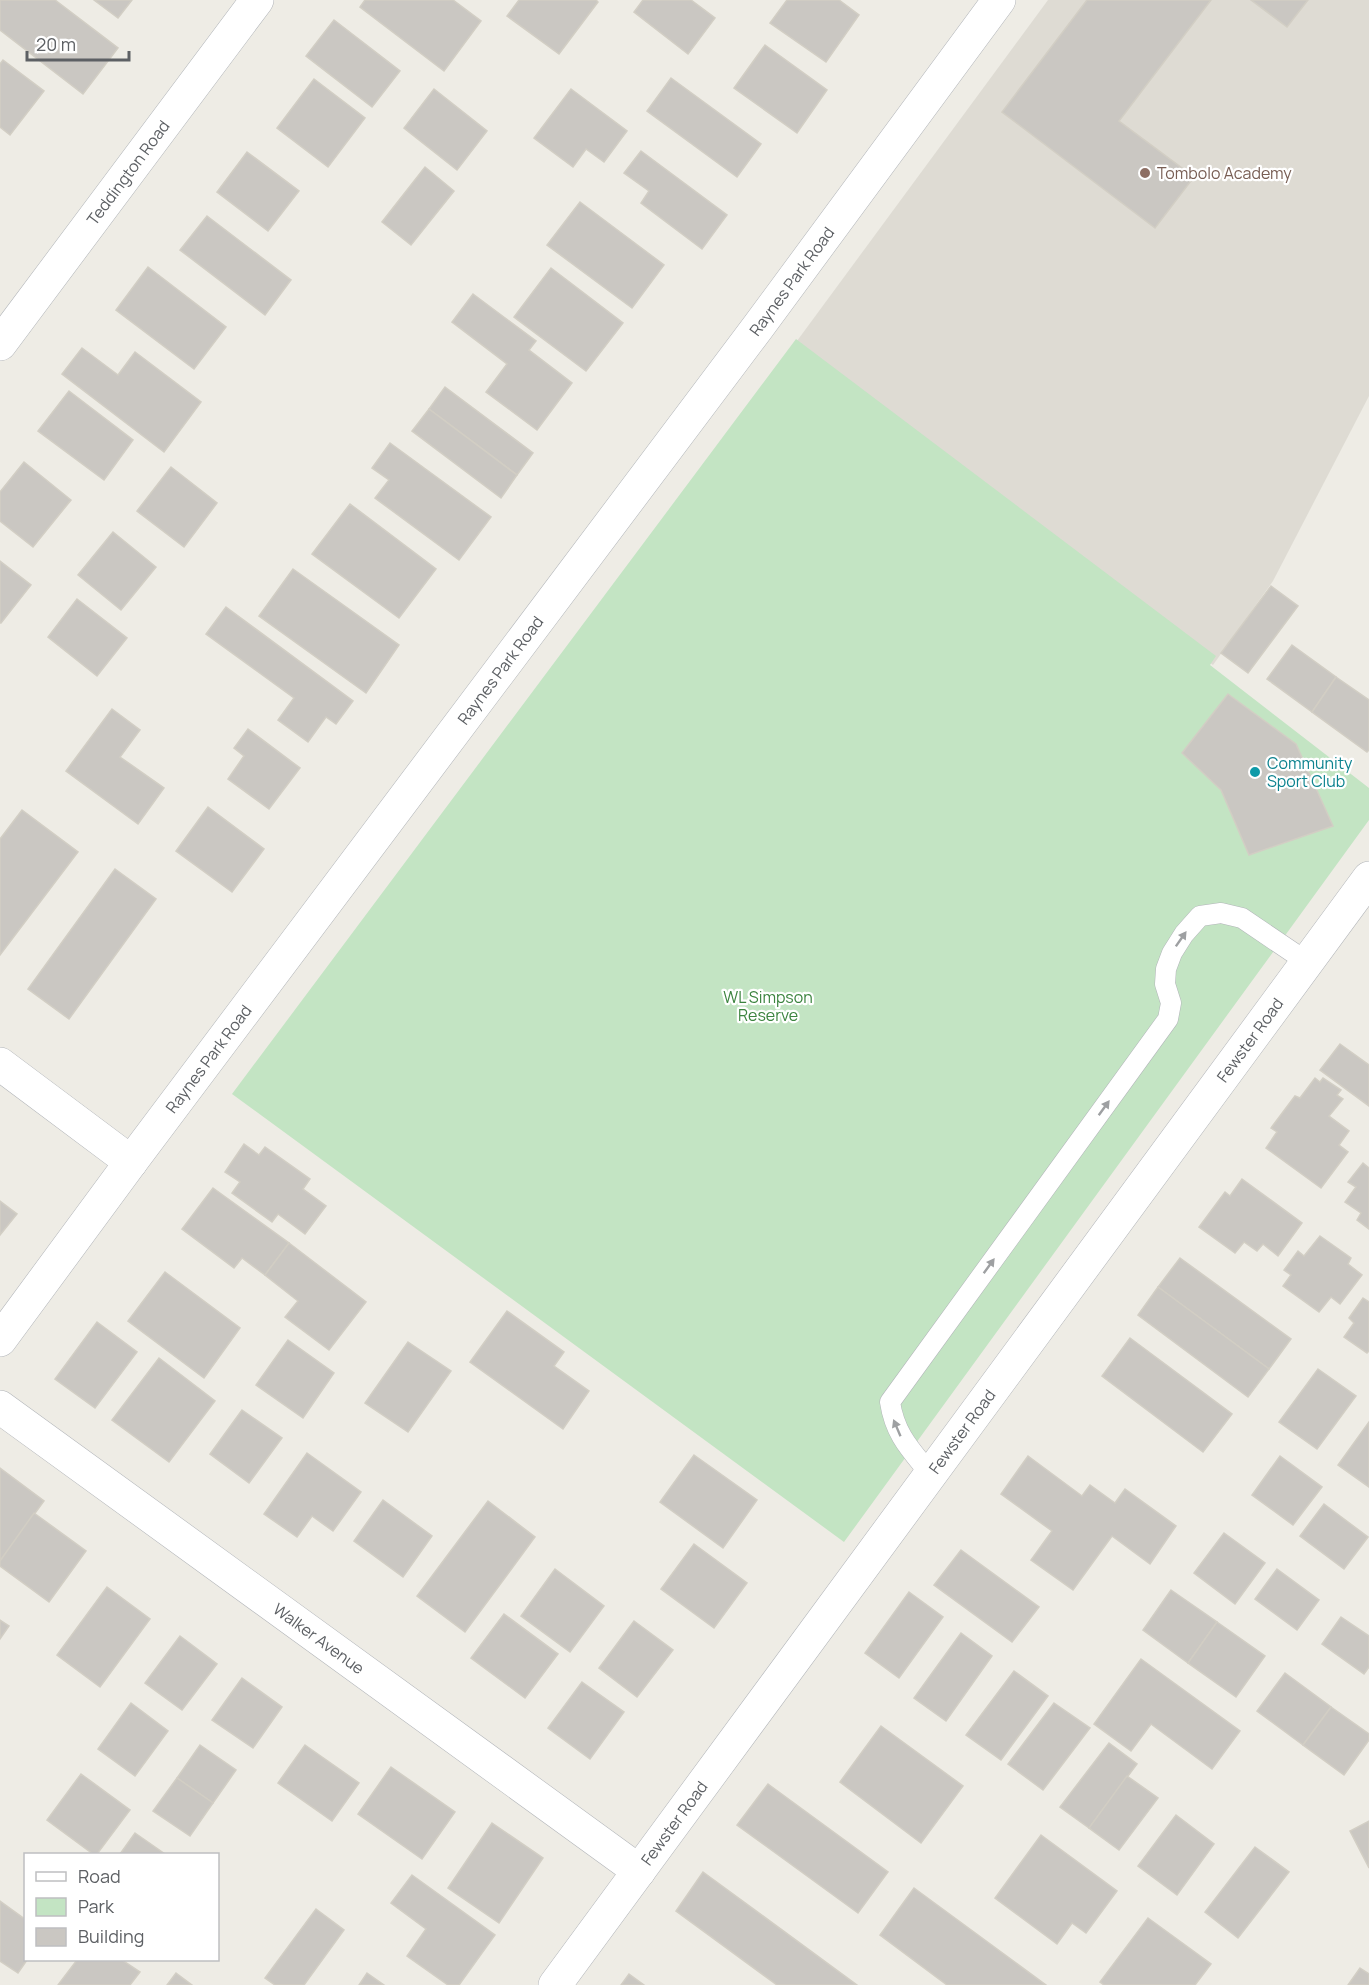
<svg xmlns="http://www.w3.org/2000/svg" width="1369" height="1985" viewBox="0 0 1369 1985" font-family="Manrope,sans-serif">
<rect width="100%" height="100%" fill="#eeece5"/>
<polygon fill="#dedbd3" points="1048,0 1369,0 1369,396 1273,581 1213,665 794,345"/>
<polygon fill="#c3e4c3" points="796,339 1216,656 1210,665 1369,788 1369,820 844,1542 232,1094"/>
<g fill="#cac7c2" stroke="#d2cec4" stroke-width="1.5">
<polygon points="0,0 55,0 118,48 83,94 0,30"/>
<polygon points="94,0 132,0 118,18"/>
<polygon points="365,0 453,0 481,21 444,71 360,7"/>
<polygon points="519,0 596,0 598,2 559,54 507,16"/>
<polygon points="643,0 691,0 715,18 688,54 634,12"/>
<polygon points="787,0 839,0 859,15 826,62 770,23"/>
<polygon points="1087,0 1211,0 1119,121 1194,177 1155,228 1002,112"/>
<polygon points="1251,0 1308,0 1287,27"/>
<polygon points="334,20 400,71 372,107 306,56"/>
<polygon points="765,45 827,90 797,133 734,88"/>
<polygon points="3,60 44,91 10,135 0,127 0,64"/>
<polygon points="671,78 761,144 737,177 647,111"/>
<polygon points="314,79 365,118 328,167 277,128"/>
<polygon points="434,89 487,131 457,170 404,128"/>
<polygon points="571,89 627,131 604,162 586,149 573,167 534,138"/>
<polygon points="641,151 727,215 702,249 641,203 649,191 624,173"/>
<polygon points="247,152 299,191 268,231 217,192"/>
<polygon points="425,167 454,191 411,245 382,222"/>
<polygon points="580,202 664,265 632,308 547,245"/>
<polygon points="207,216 291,280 265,315 180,250"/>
<polygon points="148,267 226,327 194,369 116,310"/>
<polygon points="551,268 623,323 586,371 514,317"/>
<polygon points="473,294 536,341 529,350 572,383 537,430 486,392 507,364 452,322"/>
<polygon points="82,348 118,375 135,352 201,402 164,452 62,374"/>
<polygon points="445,387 533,453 517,475 429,409"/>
<polygon points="69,391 133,440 104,480 38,431"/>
<polygon points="429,409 517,475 501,498 412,431"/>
<polygon points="390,443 491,517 459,560 375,498 389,480 372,468"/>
<polygon points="24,462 71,500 33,547 0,521 0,492"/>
<polygon points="171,467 217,503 184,547 137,511"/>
<polygon points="350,504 436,569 399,618 312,554"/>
<polygon points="113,532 156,567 121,610 78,575"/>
<polygon points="0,561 31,585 1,623 0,623"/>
<polygon points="293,569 399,645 366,693 259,616"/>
<polygon points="1271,586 1298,606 1248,673 1221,653"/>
<polygon points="77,599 127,638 97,676 48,637"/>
<polygon points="226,607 353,701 336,724 326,717 308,742 278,720 294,698 206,634"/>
<polygon points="1292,645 1336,677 1312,712 1267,679"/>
<polygon points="1336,677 1369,700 1369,750 1367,752 1312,712"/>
<polygon points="1228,694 1296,744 1333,826 1249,855 1221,790 1182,753"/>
<polygon points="112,709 140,730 120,757 164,788 138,824 66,771"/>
<polygon points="248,729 300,768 269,809 228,779 244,756 234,748"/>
<polygon points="208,807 264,849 232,892 176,851"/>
<polygon points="22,810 78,852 0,955 0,839"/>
<polygon points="115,869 156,899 69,1019 28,989"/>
<polygon points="1340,1044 1369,1065 1369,1106 1320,1070"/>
<polygon points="1315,1078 1320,1082 1323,1078 1341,1090 1337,1095 1343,1099 1329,1116 1349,1131 1339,1145 1348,1152 1321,1188 1266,1148 1277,1132 1271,1128 1295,1096 1300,1098"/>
<polygon points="244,1144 259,1155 265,1147 310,1179 303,1189 326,1206 305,1234 278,1214 272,1222 232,1193 240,1182 225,1172"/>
<polygon points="1363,1163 1369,1168 1369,1229 1357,1220 1361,1213 1345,1202 1356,1187 1348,1182"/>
<polygon points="1242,1179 1302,1223 1278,1256 1263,1244 1257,1251 1244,1242 1235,1253 1199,1227 1225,1192 1230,1196"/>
<polygon points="213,1188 289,1243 265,1275 242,1258 234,1268 182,1229"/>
<polygon points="0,1201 17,1214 0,1235"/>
<polygon points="1320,1236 1351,1258 1348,1264 1362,1275 1340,1304 1331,1297 1319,1312 1283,1286 1291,1275 1284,1270 1298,1251 1304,1256"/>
<polygon points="289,1243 366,1302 329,1350 285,1317 298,1301 265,1275"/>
<polygon points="1180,1258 1291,1339 1269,1369 1158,1287"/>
<polygon points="165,1272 240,1328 204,1378 128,1321"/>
<polygon points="1158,1287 1269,1369 1248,1397 1138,1315"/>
<polygon points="1363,1298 1369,1302 1369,1351 1367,1353 1344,1337 1354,1323 1349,1318"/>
<polygon points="507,1311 564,1352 554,1366 589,1391 563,1429 470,1362"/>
<polygon points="97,1322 137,1352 95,1408 55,1379"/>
<polygon points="1130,1338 1232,1414 1203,1452 1102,1376"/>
<polygon points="288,1340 334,1373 303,1418 256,1385"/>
<polygon points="408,1342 451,1371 408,1432 365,1403"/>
<polygon points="159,1358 215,1401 169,1462 112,1420"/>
<polygon points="1318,1369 1356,1396 1317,1449 1279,1422"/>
<polygon points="242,1410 282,1438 249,1483 210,1454"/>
<polygon points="1369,1422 1369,1487 1338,1465"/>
<polygon points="307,1453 361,1492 333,1531 312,1516 297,1537 264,1514"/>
<polygon points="694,1455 757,1500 723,1548 660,1502"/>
<polygon points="1028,1456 1082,1496 1090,1485 1115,1503 1125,1489 1176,1526 1150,1564 1112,1536 1073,1590 1031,1560 1052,1531 1001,1494"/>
<polygon points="1280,1456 1322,1487 1293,1525 1252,1495"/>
<polygon points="0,1468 44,1501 0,1561"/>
<polygon points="383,1500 432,1536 403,1577 354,1541"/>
<polygon points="488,1501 535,1537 465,1632 417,1596"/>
<polygon points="1324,1504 1368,1537 1344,1569 1300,1536"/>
<polygon points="34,1513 86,1551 49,1602 0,1566 0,1561"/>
<polygon points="1224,1533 1265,1563 1235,1604 1194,1573"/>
<polygon points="694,1544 747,1583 714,1628 661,1589"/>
<polygon points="961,1550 1039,1607 1012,1642 934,1585"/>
<polygon points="555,1569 604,1606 570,1652 521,1616"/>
<polygon points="1277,1569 1319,1600 1297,1630 1255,1599"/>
<polygon points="107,1587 150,1619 100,1687 57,1655"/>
<polygon points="1171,1590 1217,1622 1188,1663 1143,1630"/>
<polygon points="909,1592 943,1617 899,1678 865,1653"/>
<polygon points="504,1614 558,1654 525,1698 471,1658"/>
<polygon points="1341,1617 1369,1636 1369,1667 1364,1674 1322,1644"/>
<polygon points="0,1620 9,1626 0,1639"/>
<polygon points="634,1621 673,1650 637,1697 599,1668"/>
<polygon points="1217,1622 1265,1656 1236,1697 1188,1663"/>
<polygon points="961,1633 992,1656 946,1721 914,1698"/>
<polygon points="180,1636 217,1664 182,1710 145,1683"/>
<polygon points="1141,1659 1240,1731 1212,1769 1151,1724 1131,1751 1094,1724"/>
<polygon points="1014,1671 1048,1696 1001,1760 966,1735"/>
<polygon points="1285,1673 1331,1707 1303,1745 1257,1711"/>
<polygon points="242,1678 282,1707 253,1748 212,1720"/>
<polygon points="582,1682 624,1712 590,1759 548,1728"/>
<polygon points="131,1703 168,1731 135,1776 98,1749"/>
<polygon points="1054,1703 1090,1728 1043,1790 1008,1764"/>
<polygon points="1331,1707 1369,1734 1369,1740 1344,1775 1303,1745"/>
<polygon points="881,1726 963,1786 921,1843 840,1782"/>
<polygon points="1109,1743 1137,1764 1089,1828 1060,1807"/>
<polygon points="200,1745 236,1770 213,1803 177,1778"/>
<polygon points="305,1745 359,1783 332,1821 278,1783"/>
<polygon points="391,1767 455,1812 422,1859 358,1814"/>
<polygon points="81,1774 130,1810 97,1854 93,1854 47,1820"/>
<polygon points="1127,1776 1158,1798 1119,1850 1089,1828"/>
<polygon points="177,1778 213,1803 190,1836 153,1811"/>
<polygon points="768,1784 888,1872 858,1913 737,1825"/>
<polygon points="1176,1815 1214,1844 1177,1895 1138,1866"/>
<polygon points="1369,1821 1369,1868 1350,1831"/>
<polygon points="492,1823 543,1858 499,1923 448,1888"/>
<polygon points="135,1833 165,1854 120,1854"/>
<polygon points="1041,1835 1117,1891 1086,1933 1072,1923 1057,1944 995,1898"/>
<polygon points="1255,1847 1289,1872 1238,1938 1205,1912"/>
<polygon points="703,1872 857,1985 777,1985 676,1911"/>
<polygon points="412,1875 495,1935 459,1985 448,1985 407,1956 426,1929 391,1903"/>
<polygon points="914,1888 1046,1985 947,1985 880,1935"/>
<polygon points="0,1901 26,1920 26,1960 27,1960 18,1973 0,1961"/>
<polygon points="316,1909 344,1930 304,1985 275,1985 265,1978"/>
<polygon points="1148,1918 1211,1964 1195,1985 1104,1985 1100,1982"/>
<polygon points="77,1960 122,1960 140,1972 130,1985 58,1985"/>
<polygon points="1360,1968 1369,1974 1369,1985 1348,1985"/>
<polygon points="176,1973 192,1985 167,1985"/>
<polygon points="367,1973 384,1985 359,1985"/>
<polygon points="629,1974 644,1985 621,1985"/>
</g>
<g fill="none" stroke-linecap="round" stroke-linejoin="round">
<defs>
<path id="lane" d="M931 1475C911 1450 895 1435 890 1402L1168 1019 1171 1003 1165 984 1166 969 1172 953 1184 934 1200 916 1221 913 1242 918 1307 962"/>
<g id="street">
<path id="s1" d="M0 344 257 0"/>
<polyline points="0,1064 131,1162"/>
<path id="s2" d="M0 1340 131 1162 758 327 999 0"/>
<path id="s3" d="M0 1407 639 1871"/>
<path id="s4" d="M555 1985 1369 878"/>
</g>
</defs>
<use href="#lane" stroke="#b2b5b9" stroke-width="21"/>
<use href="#street" stroke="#b2b5b9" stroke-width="34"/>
<use href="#lane" stroke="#fff" stroke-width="20"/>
<use href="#street" stroke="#fff" stroke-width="33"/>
</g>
<defs><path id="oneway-solid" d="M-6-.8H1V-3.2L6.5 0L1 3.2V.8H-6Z" transform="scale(1.5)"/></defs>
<g fill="#9ea0a2">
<use href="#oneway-solid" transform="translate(1181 939) rotate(-55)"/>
<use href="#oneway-solid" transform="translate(1104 1108) rotate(-54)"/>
<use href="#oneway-solid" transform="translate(989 1266) rotate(-54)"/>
<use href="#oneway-solid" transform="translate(897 1428) rotate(-113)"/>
</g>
<circle fill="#8d6e63" stroke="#fff" stroke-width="2" cx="1145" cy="173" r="6"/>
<circle fill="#0f9aa8" stroke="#fff" stroke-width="2" cx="1255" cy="772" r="6"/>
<g text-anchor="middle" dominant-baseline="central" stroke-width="4.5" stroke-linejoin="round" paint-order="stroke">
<g font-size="16" fill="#5d6064" stroke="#fff">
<text stroke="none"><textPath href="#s1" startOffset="214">Teddington Road</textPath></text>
<text stroke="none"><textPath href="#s2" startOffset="1322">Raynes Park Road</textPath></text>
<text stroke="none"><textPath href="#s2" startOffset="836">Raynes Park Road</textPath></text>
<text stroke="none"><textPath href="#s4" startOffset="1173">Fewster Road</textPath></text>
<text stroke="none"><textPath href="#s2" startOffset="350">Raynes Park Road</textPath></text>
<text stroke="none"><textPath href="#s4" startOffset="687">Fewster Road</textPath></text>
<text stroke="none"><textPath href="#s3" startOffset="394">Walker Avenue</textPath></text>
<text stroke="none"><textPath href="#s4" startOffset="201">Fewster Road</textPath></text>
</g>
<g font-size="16" fill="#785e54" stroke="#fff" text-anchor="start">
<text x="1157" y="173">Tombolo Academy</text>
</g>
<g font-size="16" fill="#0d838f" stroke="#fff" text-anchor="start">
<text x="1267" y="763">Community<tspan x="1267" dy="18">Sport Club</tspan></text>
</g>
<g font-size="16" fill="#3c843f" stroke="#fff">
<text x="768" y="997">WL Simpson<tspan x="768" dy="18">Reserve</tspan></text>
</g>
</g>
<rect x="24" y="1853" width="195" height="108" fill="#ffffff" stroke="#bebfc1" stroke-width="1.5"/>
<rect x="36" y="1872" width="30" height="9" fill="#ffffff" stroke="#bebfc1" stroke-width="1.5"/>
<text x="78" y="1883" font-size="18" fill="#5d6064">Road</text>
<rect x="36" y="1898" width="30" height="18" fill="#c3e4c3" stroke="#bebfc1" stroke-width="1.5"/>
<text x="78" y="1913" font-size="18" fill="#5d6064">Park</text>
<rect x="36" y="1928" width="30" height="18" fill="#cac7c2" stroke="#bebfc1" stroke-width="1.5"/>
<text x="78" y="1943" font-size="18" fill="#5d6064">Building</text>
<path d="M27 51v9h102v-9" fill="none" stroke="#5d6064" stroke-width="3"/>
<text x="36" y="51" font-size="18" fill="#5d6064" stroke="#ffffff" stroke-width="4.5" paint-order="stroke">20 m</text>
</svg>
